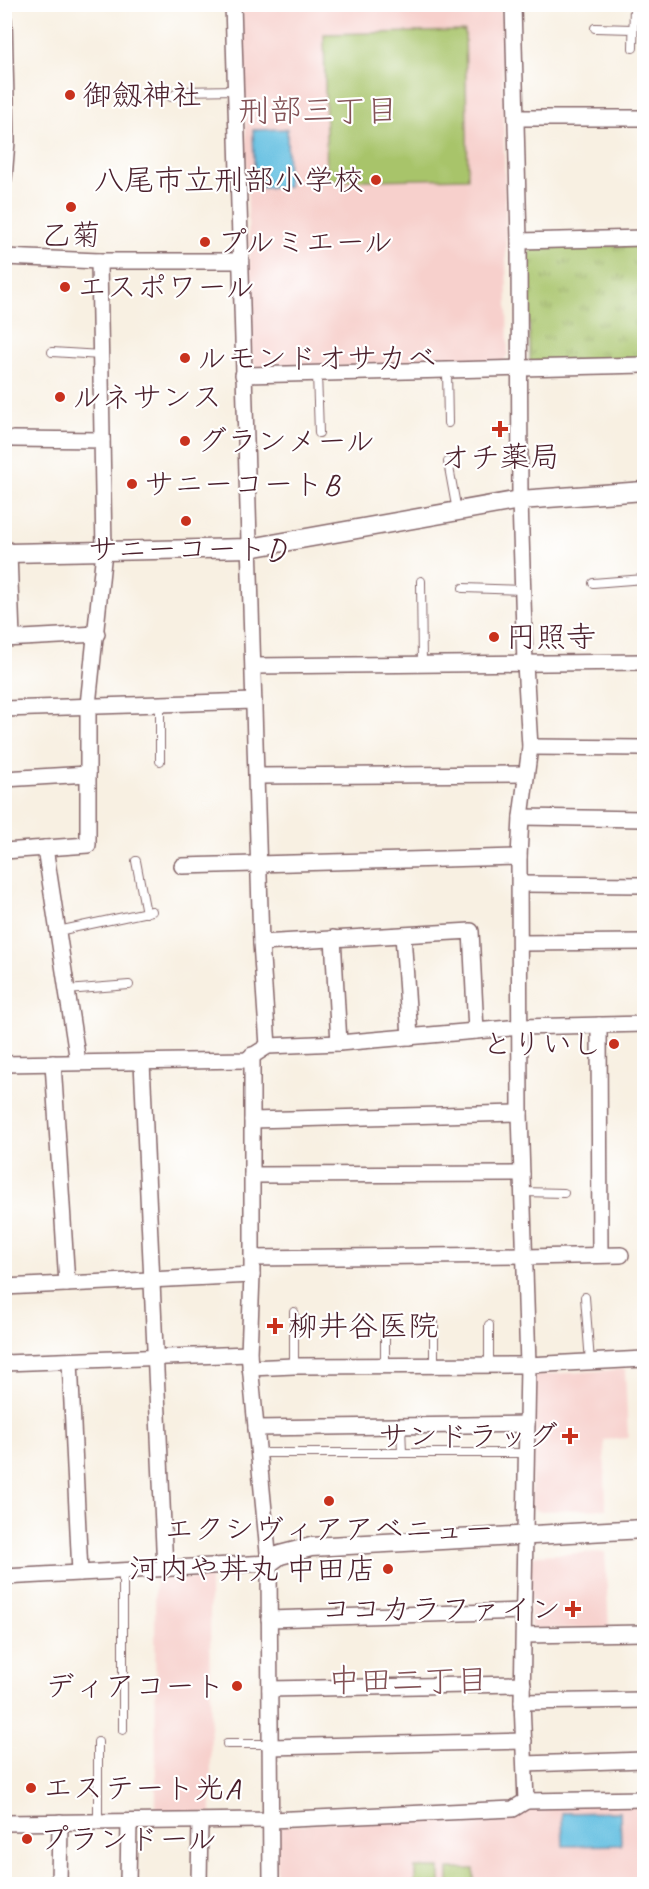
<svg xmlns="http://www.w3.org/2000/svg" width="649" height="1889" viewBox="0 0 649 1889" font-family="Caveat,'Klee One',sans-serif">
<defs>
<pattern id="grass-tufts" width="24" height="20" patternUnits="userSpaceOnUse" patternTransform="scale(1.5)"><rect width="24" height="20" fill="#a8c46a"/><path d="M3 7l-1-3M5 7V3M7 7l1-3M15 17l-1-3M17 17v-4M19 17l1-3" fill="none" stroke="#8b9f57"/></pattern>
</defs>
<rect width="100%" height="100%" fill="#fff"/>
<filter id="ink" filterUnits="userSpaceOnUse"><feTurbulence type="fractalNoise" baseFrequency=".0167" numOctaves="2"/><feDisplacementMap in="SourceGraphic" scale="12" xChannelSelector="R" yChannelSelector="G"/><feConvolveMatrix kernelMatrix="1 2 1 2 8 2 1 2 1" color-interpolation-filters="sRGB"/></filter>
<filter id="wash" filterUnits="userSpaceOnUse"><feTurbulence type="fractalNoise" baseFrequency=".008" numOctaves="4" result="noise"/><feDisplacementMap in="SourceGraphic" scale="24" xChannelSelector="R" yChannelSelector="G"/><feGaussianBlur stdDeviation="1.35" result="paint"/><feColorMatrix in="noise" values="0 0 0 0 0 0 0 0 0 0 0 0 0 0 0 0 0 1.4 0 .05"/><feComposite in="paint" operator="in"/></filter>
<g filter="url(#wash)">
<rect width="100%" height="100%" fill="#f8f0e2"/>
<g fill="#f7d0cc">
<polygon points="242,5 501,5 508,355 502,363 256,368 252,360"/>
<polygon points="625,1369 628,1438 604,1440 606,1509 537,1511 531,1507 532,1380 536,1375"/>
<polygon points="605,1552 609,1628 534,1629 530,1625 531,1560 535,1555"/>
<polygon points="210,1578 211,1813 156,1814 155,1579"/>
<polygon points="644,1801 644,1884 276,1884 277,1827 528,1804"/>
</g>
<polygon fill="url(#grass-tufts)" stroke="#79724a" stroke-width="1.5" points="644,245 644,359 530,362 528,254 532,248"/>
<g fill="#a8c46a" stroke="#79724a" stroke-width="1.5">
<polygon points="465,31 468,178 327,181 324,34"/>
<rect x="415" y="1868" width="25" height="16"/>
<rect x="449" y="1869" width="25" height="15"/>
<rect x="557" y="1882" width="87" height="2"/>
</g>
<g fill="#63bfe1" stroke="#566f86" stroke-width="1.5">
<polygon points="287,129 288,187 255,188 253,130"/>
<polygon points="620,1812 621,1845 563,1846 562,1813"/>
</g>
</g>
<g filter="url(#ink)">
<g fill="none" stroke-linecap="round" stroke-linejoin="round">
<defs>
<g id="service">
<polyline points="595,28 633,29"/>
<polyline points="633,48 634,4"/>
<polyline points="171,97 181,91 236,90"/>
<polyline points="52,352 101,355"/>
<polyline points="447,370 448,423"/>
<polyline points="317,373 319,433"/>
<polyline points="448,462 457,511"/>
<polyline points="421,581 422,664"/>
<polyline points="593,583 644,579"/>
<polyline points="463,588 523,590"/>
<polyline points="160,703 160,761"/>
<polyline points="136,861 146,913"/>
<polyline points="58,931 152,911"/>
<polyline points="67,990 129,985"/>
<polyline points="523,1192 564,1193"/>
<polyline points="585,1297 590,1362"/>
<polyline points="489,1325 489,1365"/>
<polyline points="434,1365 434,1323"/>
<polyline points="294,1366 294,1312"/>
<polyline points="385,1366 385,1326"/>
<polyline points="401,1426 402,1453"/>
<polyline points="259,1453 527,1453"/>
<polyline points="123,1571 123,1730"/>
<polyline points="227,1744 270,1744"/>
<polyline points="98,1822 98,1742"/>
</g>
<g id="minor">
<polyline points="233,4 261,943 268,1046"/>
<polyline points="4,20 7,141 4,179"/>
<polyline points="516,118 644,118"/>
<polyline points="519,241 644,238"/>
<polyline points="4,257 99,261 240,261"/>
<polyline points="243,375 644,365"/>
<polyline points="13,439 102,440"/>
<polyline points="9,553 12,638"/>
<polyline points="4,639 97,634"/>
<polyline points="254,666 644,662"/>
<polyline points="4,709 254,701"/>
<polyline points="530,747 644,748"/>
<polyline points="257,776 525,774"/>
<polyline points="4,779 88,774"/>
<polyline points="521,817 644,819"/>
<polyline points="45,848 78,1062"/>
<polyline points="4,851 88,845 88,705 104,551 99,261"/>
<polyline points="182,866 519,857"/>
<polyline points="520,884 644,885"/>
<polyline points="403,935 410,1037"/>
<polyline points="333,938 339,1043"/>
<polyline points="261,943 471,931 476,1031"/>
<polyline points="520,943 644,942"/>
<polyline points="599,1025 600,1255"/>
<polyline points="252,1055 252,1275 249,1354 269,1563 271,1884"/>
<polyline points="142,1062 165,1569"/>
<polyline points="53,1063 67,1284"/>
<polyline points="4,1064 246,1060 268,1046 339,1043 521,1027 644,1024"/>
<polyline points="252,1120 520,1113"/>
<polyline points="252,1175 522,1174"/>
<polyline points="525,1257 621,1255"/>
<polyline points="252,1258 525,1255"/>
<polyline points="4,1287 252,1275"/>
<polyline points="70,1361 80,1573"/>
<polyline points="4,1363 249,1354"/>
<polyline points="250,1368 294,1366 528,1365 644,1359"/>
<polyline points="256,1428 527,1424"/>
<polyline points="4,1577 269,1563"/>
<polyline points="269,1619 524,1611"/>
<polyline points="524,1635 644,1633"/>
<polyline points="270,1689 523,1684"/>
<polyline points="522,1702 644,1700"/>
<polyline points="270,1747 524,1741"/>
<polyline points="525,1764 644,1760"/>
<polyline points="526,1801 644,1799"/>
<polyline points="4,1823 271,1820 513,1809 526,1801 522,1702 528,1365 520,1113 519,857 521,817 530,747 525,664 520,500 519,241 513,4"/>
<polyline points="59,1884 60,1822"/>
<polyline points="128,1884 129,1822"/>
<polyline points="199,1884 200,1821"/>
</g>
<g id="tertiary">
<polyline points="4,549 9,553 250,548 520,500 644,491"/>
<polyline points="269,1563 280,1555 311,1547 644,1529"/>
</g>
</defs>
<use href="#service" stroke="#87686b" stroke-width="10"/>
<use href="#minor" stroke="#87686b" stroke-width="18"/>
<use href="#tertiary" stroke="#87686b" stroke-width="21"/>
<use href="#service" stroke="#fff" stroke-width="8"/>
<use href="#minor" stroke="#fff" stroke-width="15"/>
<use href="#tertiary" stroke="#fff" stroke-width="18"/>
</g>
</g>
<g fill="#c8321e" stroke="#fff" stroke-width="2">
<circle cx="70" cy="95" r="6"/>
<circle cx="376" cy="180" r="6"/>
<circle cx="71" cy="207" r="6"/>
<circle cx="205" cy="242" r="6"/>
<circle cx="65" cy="287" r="6"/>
<circle cx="185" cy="358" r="6"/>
<circle cx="60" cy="397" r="6"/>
<path d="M497 420h6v6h6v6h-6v6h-6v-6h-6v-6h6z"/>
<circle cx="185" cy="441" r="6"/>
<circle cx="132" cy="484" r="6"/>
<circle cx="186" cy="521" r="6"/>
<circle cx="494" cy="637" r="6"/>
<circle cx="614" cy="1044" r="6"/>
<path d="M272 1317h6v6h6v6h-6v6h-6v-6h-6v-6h6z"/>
<path d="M567 1427h6v6h6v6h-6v6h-6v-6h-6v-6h6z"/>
<circle cx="329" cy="1501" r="6"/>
<circle cx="388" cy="1569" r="6"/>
<path d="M570 1600h6v6h6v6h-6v6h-6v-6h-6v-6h6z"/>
<circle cx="237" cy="1686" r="6"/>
<circle cx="31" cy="1788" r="6"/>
<circle cx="27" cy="1839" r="6"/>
</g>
<g text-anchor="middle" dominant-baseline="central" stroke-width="4.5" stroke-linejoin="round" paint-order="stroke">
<g font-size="30" fill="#4a1f2b" stroke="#fff" text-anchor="start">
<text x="82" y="95">御劔神社</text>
<text x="364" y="180" text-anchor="end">八尾市立刑部小学校</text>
<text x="71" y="235" text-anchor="middle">乙菊</text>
<text x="217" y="242">プルミエール</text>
<text x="77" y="287">エスポワール</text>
<text x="197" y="358">ルモンドオサカベ</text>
<text x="72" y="397">ルネサンス</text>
<text x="197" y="441">グランメール</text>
<text x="500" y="457" text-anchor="middle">オチ薬局</text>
<text x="144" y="484">サニーコートB</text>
<text x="186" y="549" text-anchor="middle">サニーコートD</text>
<text x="506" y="637">円照寺</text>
<text x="602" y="1044" text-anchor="end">とりいし</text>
<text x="288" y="1326">柳井谷医院</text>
<text x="558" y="1436" text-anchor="end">サンドラッグ</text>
<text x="329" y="1529" text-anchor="middle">エクシヴィアアベニュー</text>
<text x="376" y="1569" text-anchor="end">河内や丼丸 中田店</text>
<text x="561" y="1609" text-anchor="end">ココカラファイン</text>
<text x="225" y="1686" text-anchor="end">ディアコート</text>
<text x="43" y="1788">エステート光A</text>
<text x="39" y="1839">プランドール</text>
</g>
<g font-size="32" fill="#835256" stroke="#fff">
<text x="318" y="110">刑部三丁目</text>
<text x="408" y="1680">中田二丁目</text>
</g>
</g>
<rect width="649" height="1889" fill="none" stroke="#fff" stroke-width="24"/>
</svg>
